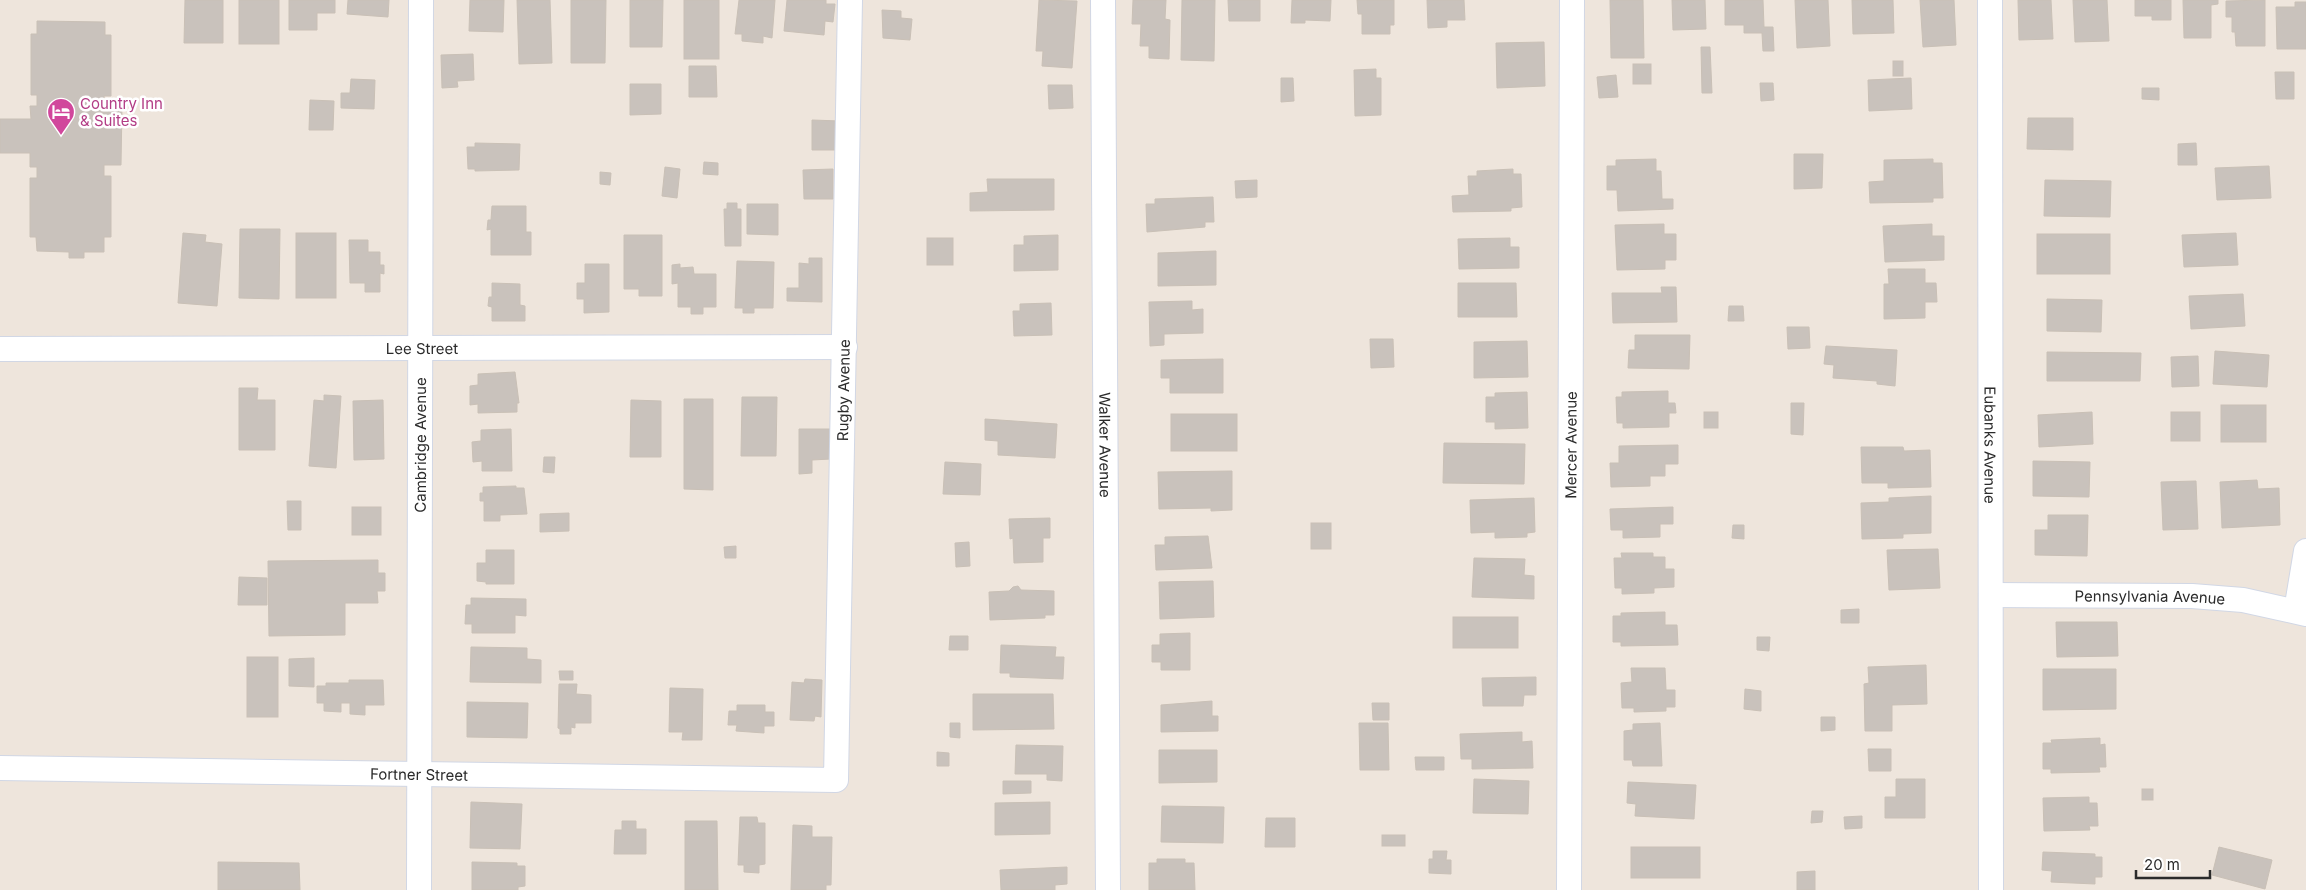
<svg xmlns="http://www.w3.org/2000/svg" width="2306" height="890" viewBox="0 0 2306 890" font-family="Inter,sans-serif">
<rect width="100%" height="100%" fill="#eee5dc"/>
<g fill="#c9c2bc" stroke="#c9c0b6">
<polygon points="185,0 223,0 223,43 184,43"/>
<rect x="239" y="0" width="40" height="44"/>
<polygon points="289,0 335,0 335,13 317,13 317,30 289,30"/>
<polygon points="348,0 389,0 388,17 347,14"/>
<polygon points="470,0 504,0 503,32 469,31"/>
<polygon points="517,0 550,0 552,63 519,64"/>
<polygon points="571,0 606,0 605,63 571,63"/>
<polygon points="630,0 663,0 662,47 630,47"/>
<rect x="684" y="0" width="35" height="59"/>
<polygon points="739,0 775,0 772,38 763,36 763,43 742,41 742,34 735,34"/>
<polygon points="787,0 826,0 826,4 835,4 833,22 825,21 824,35 784,31"/>
<polygon points="1039,0 1077,1 1072,68 1042,66 1043,51 1036,51"/>
<polygon points="1133,0 1166,0 1165,19 1170,20 1169,59 1149,58 1149,46 1140,46 1141,24 1132,24"/>
<polygon points="1182,0 1215,0 1214,61 1181,60"/>
<polygon points="1228,0 1260,0 1260,21 1229,21"/>
<polygon points="1292,0 1331,0 1330,21 1305,20 1305,23 1291,23"/>
<polygon points="1357,0 1394,0 1394,25 1390,25 1390,34 1362,34 1362,14 1358,14"/>
<polygon points="1427,0 1464,0 1465,20 1447,20 1447,27 1428,28"/>
<polygon points="1610,0 1643,0 1644,58 1611,58"/>
<polygon points="1672,0 1705,0 1706,29 1673,30"/>
<polygon points="1725,0 1763,0 1764,27 1773,27 1774,51 1763,51 1762,33 1744,33 1744,25 1725,25"/>
<polygon points="1795,0 1828,0 1830,46 1797,48"/>
<polygon points="1852,0 1893,0 1894,33 1853,34"/>
<polygon points="1920,0 1954,0 1956,45 1923,47"/>
<polygon points="2018,0 2051,0 2053,39 2019,40"/>
<polygon points="2073,0 2107,0 2109,41 2075,42"/>
<polygon points="2135,0 2171,0 2171,20 2152,20 2152,16 2135,16"/>
<polygon points="2183,0 2218,0 2218,4 2211,5 2211,38 2184,38"/>
<polygon points="2265,0 2265,46 2236,46 2235,32 2232,32 2232,17 2226,17 2226,1"/>
<polygon points="2295,2 2306,2 2306,49 2277,49 2276,7 2295,7"/>
<polygon points="882,10 901,11 901,18 912,19 910,40 883,38"/>
<polygon points="37,21 105,22 105,35 111,35 111,96 104,96 104,105 122,105 121,165 104,165 104,176 111,176 111,237 104,237 104,252 84,252 84,258 69,258 69,252 37,251 36,237 30,237 30,178 37,178 37,167 30,167 30,153 0,153 0,119 31,119 30,106 37,106 37,95 31,95 31,34 37,34"/>
<polygon points="1544,42 1545,86 1497,88 1496,43"/>
<polygon points="1701,47 1710,47 1712,93 1702,93"/>
<polygon points="473,54 474,80 457,81 458,87 442,88 441,55"/>
<rect x="1893" y="61" width="10" height="15"/>
<rect x="1633" y="64" width="18" height="20"/>
<polygon points="689,66 716,66 717,97 689,97"/>
<polygon points="1376,69 1376,78 1381,78 1381,115 1355,116 1354,70"/>
<polygon points="2275,72 2294,72 2294,99 2276,99"/>
<polygon points="1616,75 1618,97 1599,98 1597,77"/>
<polygon points="1281,78 1293,78 1294,101 1281,102"/>
<polygon points="1911,78 1912,109 1869,111 1868,80"/>
<polygon points="351,79 375,80 374,109 341,108 341,93 350,93"/>
<polygon points="1760,83 1773,83 1774,100 1761,101"/>
<polygon points="630,84 661,84 661,114 630,115"/>
<polygon points="1048,85 1072,85 1073,108 1049,109"/>
<polygon points="2142,88 2159,88 2159,100 2142,99"/>
<polygon points="310,100 334,101 333,130 309,130"/>
<polygon points="2028,118 2073,118 2073,150 2027,149"/>
<polygon points="812,120 840,121 841,150 812,150"/>
<polygon points="475,143 520,144 519,170 475,171 475,169 468,169 467,147 475,147"/>
<polygon points="2196,143 2197,165 2178,165 2178,144"/>
<polygon points="1794,154 1823,154 1822,188 1794,189"/>
<polygon points="1656,159 1656,171 1661,171 1662,199 1673,199 1673,209 1618,211 1617,190 1607,190 1607,166 1616,166 1616,160"/>
<polygon points="1933,159 1933,163 1942,163 1943,198 1933,198 1933,202 1870,203 1869,182 1884,181 1884,160"/>
<polygon points="704,162 718,163 718,175 703,174"/>
<polygon points="2269,166 2271,198 2217,200 2215,168"/>
<polygon points="665,167 680,169 677,198 662,196"/>
<polygon points="833,169 833,199 804,199 803,170"/>
<polygon points="1513,169 1513,174 1521,174 1522,207 1511,208 1511,211 1453,212 1452,196 1469,195 1468,176 1477,176 1477,171"/>
<polygon points="600,172 611,173 610,185 600,184"/>
<polygon points="987,179 1054,179 1054,210 970,211 970,193 988,192"/>
<polygon points="1257,180 1257,197 1236,198 1235,181"/>
<polygon points="2045,180 2111,181 2110,217 2044,216"/>
<polygon points="1213,197 1214,222 1205,222 1205,227 1147,232 1146,204 1155,204 1155,199"/>
<polygon points="727,203 737,203 737,209 741,209 741,246 725,246 724,209 727,209"/>
<polygon points="747,204 778,204 778,235 747,234"/>
<polygon points="492,206 526,206 526,232 531,232 531,255 491,255 491,229 487,230 488,220 491,220"/>
<polygon points="1664,224 1664,234 1676,234 1676,260 1665,260 1665,269 1617,270 1615,225"/>
<polygon points="1932,224 1932,236 1944,236 1944,260 1885,262 1883,226"/>
<polygon points="240,229 280,229 279,299 239,298"/>
<polygon points="183,233 206,235 205,242 222,244 217,306 178,303"/>
<rect x="296" y="233" width="40" height="65"/>
<polygon points="2236,233 2238,265 2184,267 2182,235"/>
<rect x="2037" y="234" width="73" height="40"/>
<polygon points="624,235 662,235 662,296 639,296 639,289 624,289"/>
<polygon points="1058,235 1058,270 1014,271 1014,245 1024,245 1024,236"/>
<rect x="927" y="238" width="26" height="27"/>
<polygon points="1510,238 1510,247 1519,247 1519,268 1459,269 1458,239"/>
<polygon points="349,240 368,240 368,252 380,252 380,265 384,265 384,274 380,273 380,292 365,292 365,283 350,283"/>
<polygon points="1216,251 1216,285 1158,286 1158,253"/>
<polygon points="809,258 822,258 822,302 787,301 787,288 799,288 799,263 809,264"/>
<polygon points="737,261 774,262 773,308 754,308 754,313 743,313 743,308 735,308"/>
<polygon points="585,264 609,264 609,312 584,313 584,299 577,299 577,283 585,283"/>
<polygon points="680,264 680,268 693,267 694,274 716,274 716,307 703,307 703,314 691,314 691,307 678,307 678,283 672,284 672,265"/>
<polygon points="1888,269 1925,269 1925,283 1936,283 1937,302 1925,302 1925,318 1884,319 1884,284 1889,284"/>
<polygon points="492,283 520,284 520,305 525,306 525,321 492,321 492,307 488,306 489,297 492,297"/>
<polygon points="1458,283 1516,283 1517,317 1458,317"/>
<polygon points="1661,287 1676,287 1677,322 1613,323 1612,293 1662,293"/>
<polygon points="2243,294 2245,326 2191,329 2189,296"/>
<polygon points="2047,299 2102,300 2101,332 2047,331"/>
<polygon points="1192,301 1192,310 1203,309 1203,333 1164,334 1164,345 1150,346 1149,302"/>
<polygon points="1051,303 1052,335 1014,336 1013,311 1020,311 1020,304"/>
<polygon points="1729,306 1743,306 1744,321 1728,321"/>
<polygon points="1787,327 1809,327 1810,348 1788,349"/>
<polygon points="1635,335 1690,335 1689,369 1628,368 1629,350 1635,350"/>
<polygon points="1370,339 1393,339 1394,367 1371,368"/>
<polygon points="1527,341 1528,377 1474,378 1474,342"/>
<polygon points="1826,346 1897,350 1895,386 1877,384 1877,381 1833,378 1834,365 1824,364"/>
<polygon points="2215,351 2269,355 2267,387 2213,384"/>
<polygon points="2047,352 2141,353 2140,381 2047,381"/>
<polygon points="2198,356 2199,386 2172,387 2171,357"/>
<polygon points="1223,359 1223,393 1170,393 1170,378 1161,378 1161,360"/>
<polygon points="515,372 519,403 517,403 517,412 478,413 478,404 470,405 470,386 478,385 478,374"/>
<polygon points="239,388 258,388 257,400 275,400 275,450 239,450"/>
<polygon points="1668,391 1668,403 1675,403 1676,413 1669,413 1669,427 1623,428 1623,423 1617,423 1616,397 1622,397 1622,392"/>
<polygon points="1527,392 1528,428 1495,429 1495,422 1486,422 1486,397 1495,397 1495,393"/>
<polygon points="324,395 341,396 336,468 309,466 314,400 324,401"/>
<polygon points="742,397 777,397 776,456 741,456"/>
<polygon points="684,399 713,399 713,490 684,489"/>
<polygon points="383,400 384,459 354,460 353,401"/>
<polygon points="631,400 661,401 661,457 630,457"/>
<polygon points="1791,403 1804,403 1803,435 1791,434"/>
<rect x="2221" y="405" width="45" height="37"/>
<rect x="1704" y="412" width="14" height="16"/>
<polygon points="2092,412 2093,444 2039,447 2038,415"/>
<rect x="2171" y="412" width="29" height="29"/>
<rect x="1171" y="414" width="66" height="37"/>
<polygon points="985,419 1057,424 1055,458 998,455 998,441 985,440"/>
<polygon points="511,429 512,471 482,471 482,461 473,462 472,442 481,441 481,430"/>
<polygon points="799,429 832,429 831,459 812,460 812,473 799,474"/>
<polygon points="1444,443 1525,444 1524,484 1443,483"/>
<polygon points="1678,445 1678,464 1665,464 1665,476 1650,476 1650,486 1611,487 1610,463 1619,463 1619,446"/>
<polygon points="1861,447 1903,447 1904,451 1930,450 1931,487 1888,488 1888,483 1862,483"/>
<polygon points="544,457 555,457 554,473 543,472"/>
<polygon points="2033,461 2090,462 2089,497 2033,496"/>
<polygon points="945,462 981,464 980,495 943,494"/>
<polygon points="1232,471 1232,510 1211,511 1211,508 1159,509 1158,472"/>
<polygon points="2257,480 2258,489 2279,488 2280,525 2222,528 2220,482"/>
<polygon points="2196,481 2198,529 2163,530 2161,482"/>
<polygon points="516,486 516,488 524,488 527,514 500,515 500,521 484,521 484,501 480,501 480,493 483,493 483,487"/>
<polygon points="1931,496 1931,533 1903,534 1903,538 1862,539 1861,503 1889,502 1889,498"/>
<polygon points="1534,498 1535,532 1527,533 1527,537 1495,538 1495,532 1471,533 1470,500"/>
<polygon points="287,501 301,501 301,530 288,530"/>
<rect x="352" y="507" width="29" height="28"/>
<polygon points="1673,507 1673,524 1660,524 1660,537 1623,538 1623,530 1611,530 1610,509"/>
<polygon points="569,513 569,531 540,532 540,514"/>
<polygon points="2048,515 2088,515 2087,556 2035,555 2035,530 2048,530"/>
<polygon points="1050,518 1050,538 1043,538 1043,562 1014,563 1013,538 1010,539 1009,519"/>
<rect x="1311" y="523" width="20" height="26"/>
<polygon points="1733,525 1744,525 1744,539 1732,538"/>
<polygon points="1208,536 1212,568 1156,570 1155,545 1165,545 1165,537"/>
<polygon points="969,542 970,566 956,567 955,543"/>
<polygon points="736,546 736,558 725,558 724,547"/>
<polygon points="1938,549 1940,588 1889,590 1887,550"/>
<polygon points="486,550 514,550 514,584 486,584 486,582 477,581 477,563 486,563"/>
<polygon points="1621,553 1653,553 1653,557 1665,557 1665,569 1674,569 1674,587 1654,588 1654,593 1622,594 1622,588 1615,588 1614,558 1622,558"/>
<polygon points="1474,558 1525,559 1524,575 1534,576 1534,599 1472,597"/>
<polygon points="378,560 378,573 385,573 385,591 377,591 378,603 345,603 345,635 269,636 268,561"/>
<polygon points="239,577 267,578 267,605 238,605"/>
<polygon points="1213,581 1214,617 1160,619 1159,582"/>
<polygon points="1018,586 1021,590 1054,591 1054,615 1045,615 1045,618 990,620 989,592 1009,591 1013,587"/>
<polygon points="471,598 526,599 526,616 515,615 515,633 472,633 472,624 465,624 466,605 471,605"/>
<polygon points="1859,609 1859,623 1841,623 1841,610"/>
<polygon points="1665,612 1665,625 1677,625 1678,645 1621,646 1621,642 1613,642 1613,616 1621,616 1621,613"/>
<rect x="1453" y="617" width="65" height="31"/>
<polygon points="2056,622 2117,622 2118,656 2057,657"/>
<polygon points="1190,633 1190,670 1161,670 1161,662 1152,662 1152,645 1160,645 1160,634"/>
<polygon points="950,636 968,636 968,650 949,650"/>
<polygon points="1757,637 1770,637 1769,651 1757,650"/>
<polygon points="1001,645 1056,647 1055,657 1064,657 1063,679 1010,677 1010,673 1000,673"/>
<polygon points="471,647 527,648 527,659 541,660 541,683 470,682"/>
<rect x="247" y="657" width="31" height="60"/>
<polygon points="314,658 314,687 289,686 289,659"/>
<polygon points="1926,665 1927,704 1892,705 1892,731 1865,731 1864,684 1869,683 1868,667"/>
<polygon points="1631,668 1665,668 1666,690 1675,690 1675,707 1666,707 1666,711 1634,712 1634,708 1622,708 1621,683 1632,682"/>
<polygon points="2043,669 2116,669 2116,709 2043,710"/>
<polygon points="559,671 573,671 573,680 560,680"/>
<polygon points="1536,677 1536,695 1524,695 1523,706 1483,706 1482,678"/>
<polygon points="805,679 822,680 821,717 815,716 814,721 790,720 792,682 804,683"/>
<polygon points="349,680 383,680 384,705 365,705 365,715 350,714 350,703 341,703 341,712 324,711 324,703 317,703 317,686 326,686 326,683 349,683"/>
<polygon points="559,684 577,684 576,694 591,695 591,723 575,723 575,728 571,727 571,734 560,734 560,729 558,728"/>
<polygon points="670,688 703,689 702,740 682,740 683,732 669,732"/>
<polygon points="1745,689 1761,691 1761,711 1744,709"/>
<polygon points="973,694 1053,694 1054,729 973,730"/>
<polygon points="1212,701 1212,716 1218,716 1218,731 1161,732 1161,705"/>
<polygon points="467,702 528,703 527,738 467,737"/>
<polygon points="1372,703 1389,703 1389,720 1373,720"/>
<polygon points="737,705 765,705 765,712 774,712 774,726 764,726 764,733 736,731 737,725 728,725 729,711 737,711"/>
<polygon points="1821,717 1835,717 1835,730 1821,731"/>
<polygon points="950,723 960,723 960,738 950,737"/>
<polygon points="1359,723 1388,723 1389,770 1360,770"/>
<polygon points="1660,723 1662,766 1633,766 1632,760 1624,760 1624,731 1633,730 1633,724"/>
<polygon points="1522,732 1522,742 1532,741 1533,768 1472,769 1472,759 1461,759 1460,734"/>
<polygon points="2100,738 2100,745 2105,744 2106,767 2099,767 2100,772 2051,773 2051,769 2043,769 2043,743 2052,743 2051,740"/>
<polygon points="1016,745 1063,746 1062,781 1047,780 1047,774 1015,774"/>
<polygon points="1868,749 1891,749 1891,771 1869,771"/>
<polygon points="1159,750 1217,750 1217,782 1159,783"/>
<polygon points="937,752 949,753 949,766 937,766"/>
<polygon points="1415,757 1444,757 1444,770 1416,770"/>
<polygon points="1474,779 1529,781 1528,814 1473,813"/>
<polygon points="1896,779 1925,779 1925,818 1885,818 1885,797 1896,797"/>
<polygon points="1003,781 1031,781 1031,793 1003,794"/>
<polygon points="1628,782 1696,785 1694,819 1635,816 1636,804 1627,803"/>
<rect x="2142" y="789" width="11" height="11"/>
<polygon points="2089,797 2089,803 2097,803 2098,826 2089,826 2090,830 2044,831 2043,798"/>
<polygon points="471,802 522,804 520,849 470,848"/>
<polygon points="1050,802 1050,834 995,835 995,803"/>
<polygon points="1162,806 1224,807 1223,843 1161,842"/>
<polygon points="1812,811 1823,811 1822,822 1811,823"/>
<polygon points="1862,816 1862,828 1845,829 1844,817"/>
<polygon points="740,817 757,817 758,823 765,823 765,864 759,865 759,873 744,872 744,865 738,865"/>
<polygon points="1266,818 1295,818 1295,847 1265,847"/>
<polygon points="622,821 636,821 636,829 646,829 646,854 614,854 615,830 622,830"/>
<polygon points="685,821 717,821 718,890 685,890"/>
<polygon points="793,825 812,826 812,837 832,837 831,885 826,885 826,890 791,890"/>
<rect x="1382" y="835" width="23" height="11"/>
<rect x="1631" y="847" width="69" height="31"/>
<polygon points="2219,847 2272,860 2265,889 2212,875"/>
<polygon points="1433,851 1447,851 1446,860 1451,860 1451,874 1429,873 1429,859 1433,859"/>
<polygon points="2043,852 2095,854 2095,857 2102,857 2102,877 2095,877 2095,884 2051,882 2052,871 2042,870"/>
<polygon points="1157,859 1185,859 1185,863 1194,863 1195,890 1149,890 1149,863 1157,863"/>
<polygon points="218,862 299,863 300,890 218,890"/>
<polygon points="472,862 517,863 517,866 525,866 525,886 518,887 518,890 472,890"/>
<polygon points="1067,867 1067,884 1055,885 1055,890 1001,890 1000,870"/>
<polygon points="1815,871 1815,890 1797,890 1797,872"/>
</g>
<g fill="none" stroke-linecap="round" stroke-linejoin="round">
<defs>
<g id="minor">
<path id="s1" d="M1103 0 1108 890"/>
<path id="s2" d="M1990 0 1991 890"/>
<path id="s3" d="M0 349 845 347"/>
<path id="s4" d="M1991 595 2192 596 2243 600 2306 614"/>
<polyline points="2296,611 2306,551"/>
<path id="s5" d="M0 768 836 780 850 0"/>
<path id="s6" d="M419 890 421 0"/>
<path id="s7" d="M1569 890 1572 0"/>
</g>
</defs>
<use href="#minor" stroke="#d1d7e5" stroke-width="26"/>
<use href="#minor" stroke="#fff" stroke-width="24"/>
</g>
<defs>
<symbol id="hotel-pin" viewBox="-11 -11 22 30"><path d="M0 17L-7.5 6A9.5 9.5 0 1 1 7.5 6Z" fill="#d1479c" stroke="#fff"/><path d="M-6-4.5h1.5V1H6V5H4.5V3h-9V5H-6ZM-4 0a1.8 1.8 0 1 1 3.6 0ZM.5 0V-2.5h3Q6-2.5 6 0Z" fill="#fff"/></symbol>
</defs>
<g fill-rule="evenodd">
<use href="#hotel-pin" x="45" y="96" width="32" height="43"/>
</g>
<g text-anchor="middle" dominant-baseline="central" stroke-width="5" stroke-linejoin="round" paint-order="stroke">
<g font-size="15" fill="#b23c85" stroke="#fff" text-anchor="start">
<text x="80" y="103">Country Inn<tspan x="80" dy="17">&amp; Suites</tspan></text>
</g>
<g font-size="15" fill="#2b2b2b" stroke="#fff">
<text stroke="none"><textPath href="#s3" startOffset="422">Lee Street</textPath></text>
<text stroke="none"><textPath href="#s5" startOffset="1226">Rugby Avenue</textPath></text>
<text stroke="none"><textPath href="#s6" startOffset="445">Cambridge Avenue</textPath></text>
<text stroke="none"><textPath href="#s1" startOffset="445">Walker Avenue</textPath></text>
<text stroke="none"><textPath href="#s7" startOffset="445">Mercer Avenue</textPath></text>
<text stroke="none"><textPath href="#s2" startOffset="445">Eubanks Avenue</textPath></text>
<text stroke="none"><textPath href="#s4" startOffset="159">Pennsylvania Avenue</textPath></text>
<text stroke="none"><textPath href="#s5" startOffset="419">Fortner Street</textPath></text>
</g>
</g>
<path d="M2136 870v8h74v-8" fill="none" stroke="#2b2b2b" stroke-width="2.5"/>
<text x="2144" y="870" font-size="15" fill="#2b2b2b" stroke="#ffffff" stroke-width="4" paint-order="stroke">20 m</text>
</svg>
